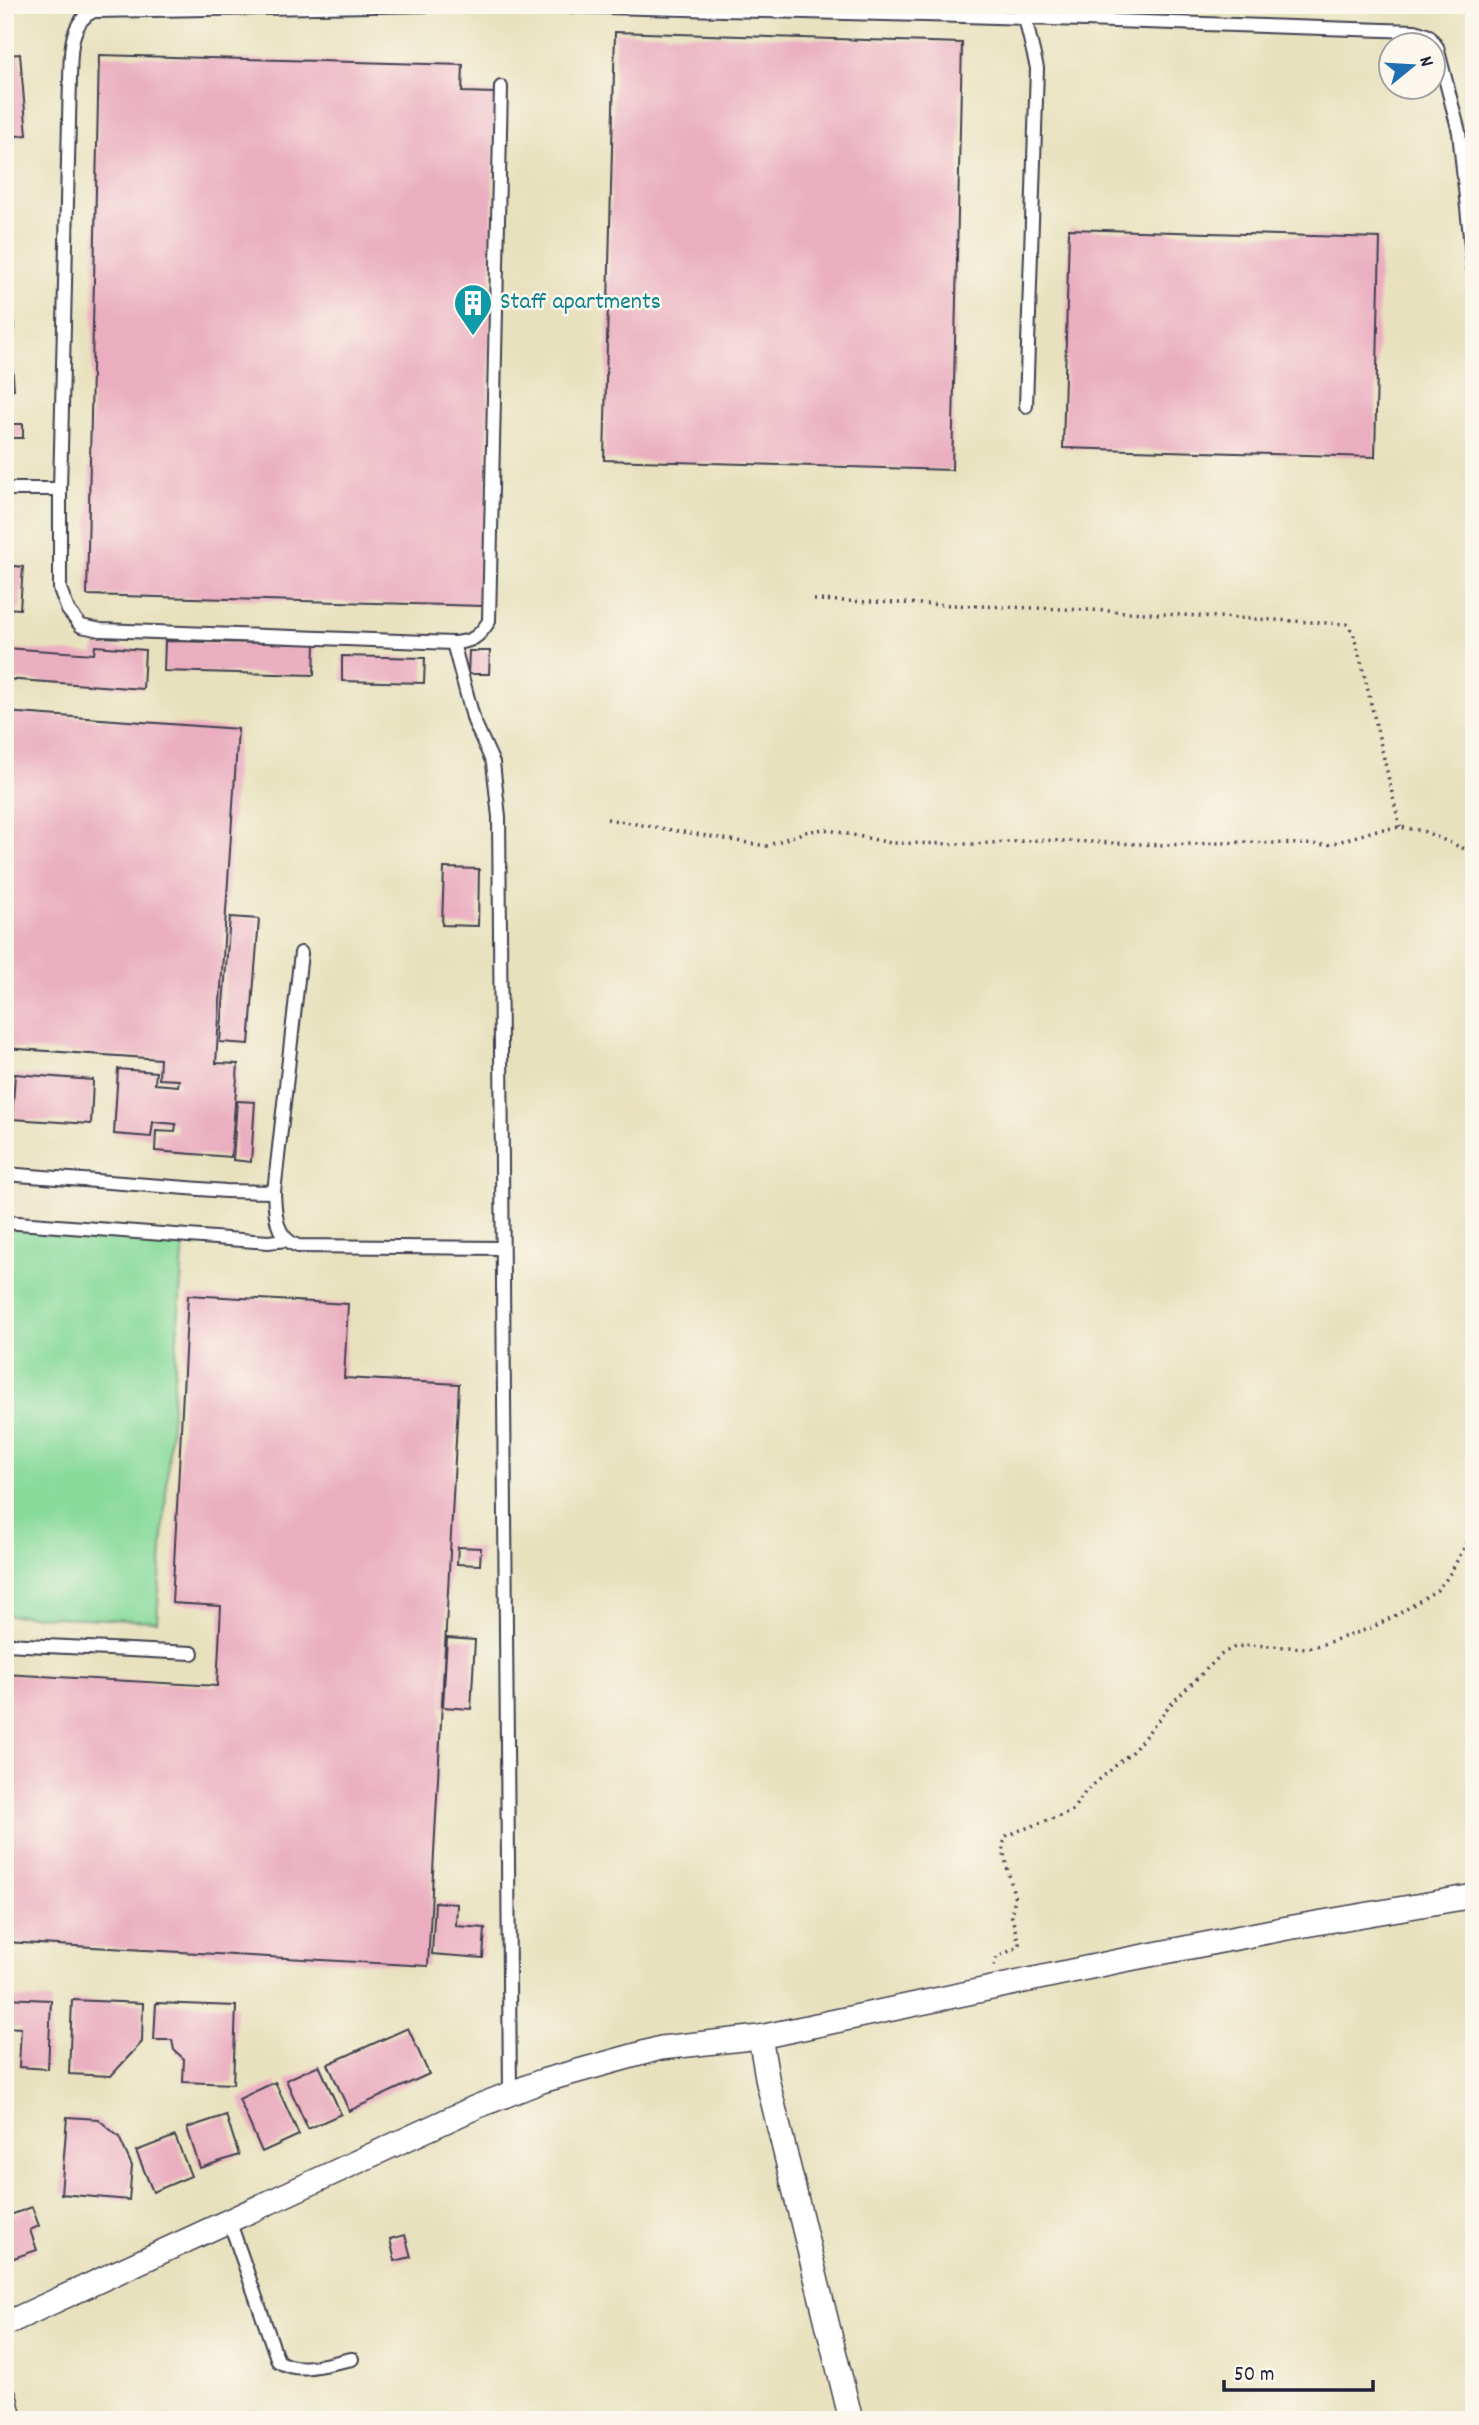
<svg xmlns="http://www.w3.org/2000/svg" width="1479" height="2425" viewBox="0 0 1479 2425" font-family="Dekko,sans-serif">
<rect width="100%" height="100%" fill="#fbf7ec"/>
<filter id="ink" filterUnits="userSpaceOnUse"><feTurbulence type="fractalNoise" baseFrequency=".0143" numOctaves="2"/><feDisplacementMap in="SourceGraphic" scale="14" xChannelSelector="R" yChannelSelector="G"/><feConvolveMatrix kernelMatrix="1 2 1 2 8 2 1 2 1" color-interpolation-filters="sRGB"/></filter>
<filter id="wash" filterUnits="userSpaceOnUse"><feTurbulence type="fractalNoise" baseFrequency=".00686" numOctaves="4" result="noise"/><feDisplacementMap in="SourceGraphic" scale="28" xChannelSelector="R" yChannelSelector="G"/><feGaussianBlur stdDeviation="1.57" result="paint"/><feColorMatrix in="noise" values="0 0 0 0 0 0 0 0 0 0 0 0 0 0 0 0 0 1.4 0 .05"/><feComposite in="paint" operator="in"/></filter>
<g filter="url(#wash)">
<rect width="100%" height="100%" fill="#e8e1be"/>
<polygon fill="#88da9b" stroke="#557e6b" stroke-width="2" points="5,1229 184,1240 157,1621 5,1615"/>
<g id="blocks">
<g fill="#eaaec0">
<polygon points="615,32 962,43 952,470 604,460"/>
<polygon points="20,54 27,135 5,137 5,55"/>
<polygon points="99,55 463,65 462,92 495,93 484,606 87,595"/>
<polygon points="5,216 7,216 12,267 5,268"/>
<polygon points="1069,229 1380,238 1375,457 1063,448"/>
<polygon points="10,276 14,329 5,330 5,277"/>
<polygon points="5,353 11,353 14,389 5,390"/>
<rect x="5" y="424" width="18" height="14"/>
<polygon points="5,565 23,567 20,609 5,608"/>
<polygon points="165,641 315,644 314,675 164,671"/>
<polygon points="95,646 145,650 143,689 5,679 5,648 94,654"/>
<polygon points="469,651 490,651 489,674 468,674"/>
<polygon points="342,656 425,658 424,683 342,681"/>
<polygon points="5,712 238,729 216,1063 238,1064 231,1157 155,1151 156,1131 175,1132 176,1124 153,1122 151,1137 114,1134 118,1069 156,1072 155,1084 178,1086 179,1080 159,1079 160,1059 5,1048"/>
<polygon points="444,868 479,869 478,926 442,925"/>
<polygon points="230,917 259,919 249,1044 220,1042"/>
<polygon points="15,1074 93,1080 91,1124 12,1119"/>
<polygon points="237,1101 255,1102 251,1162 233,1160"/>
<polygon points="188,1295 348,1304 344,1378 459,1384 428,1966 5,1942 5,1674 217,1686 221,1606 172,1603"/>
<polygon points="458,1547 481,1548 480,1565 457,1564"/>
<polygon points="447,1638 475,1640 471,1709 443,1707"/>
<polygon points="435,1902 457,1904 456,1926 485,1928 483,1958 432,1954"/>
<polygon points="5,1998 51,2000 48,2069 19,2067 21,2028 5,2027"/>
<polygon points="72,2000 143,2003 142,2042 111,2076 69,2074"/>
<polygon points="156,2003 236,2006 233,2084 183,2082 184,2059 174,2050 172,2040 154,2040"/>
<polygon points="408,2028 429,2074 349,2111 328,2064"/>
<polygon points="319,2065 341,2114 308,2129 286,2080"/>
<polygon points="275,2082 299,2135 262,2152 239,2099"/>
<polygon points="226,2115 239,2155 200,2168 187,2128"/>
<polygon points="67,2117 98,2119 119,2137 132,2166 129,2200 61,2194"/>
<polygon points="175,2136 191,2176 153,2192 136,2151"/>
<polygon points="32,2207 39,2226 30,2230 37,2250 5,2261 5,2217"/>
<polygon points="405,2235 411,2257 395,2261 390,2239"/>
</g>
</g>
</g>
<g filter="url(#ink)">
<use href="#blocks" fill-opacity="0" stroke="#403f4f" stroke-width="2"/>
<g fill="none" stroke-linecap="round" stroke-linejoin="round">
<defs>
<g id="lane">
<path d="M429 5 94 11C68 22 71 56 70 79L60 489V589L68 610 81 626 101 630 453 643C472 642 479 637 489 621L501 87"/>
<polyline points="528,5 964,16 1415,31 1429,36 1437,47 1459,132 1474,274"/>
<polyline points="1025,18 1037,68 1026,406"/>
<polyline points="5,489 60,489"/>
<polyline points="453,643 474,721 493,763 499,817 510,2092"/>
<path d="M301 953 274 1192C275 1213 275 1238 298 1246L501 1248"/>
<polyline points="5,1174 226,1191 274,1192"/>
<polyline points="5,1222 268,1242 287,1240"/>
<polyline points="5,1644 192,1653"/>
<path d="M229 2220 278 2361C299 2375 329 2363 352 2359"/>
</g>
<g id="street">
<polyline points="760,2037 768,2083 851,2420"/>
<polyline points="5,2324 476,2107 542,2081 661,2048 760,2037 1119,1961 1282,1929 1474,1896"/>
<polyline points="5,2396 10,2420"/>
</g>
</defs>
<use href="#lane" stroke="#403f4f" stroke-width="16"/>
<use href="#street" stroke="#403f4f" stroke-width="26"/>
<g stroke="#403f4f" stroke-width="3.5" stroke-dasharray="2 5" stroke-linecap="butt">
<polyline points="814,600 1090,610 1347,624 1353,633 1362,665 1400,827"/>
<polyline points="607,819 766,846 805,832 824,829 891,843 973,844 1040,840 1164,845 1248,842 1328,845 1377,830 1400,827 1423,831 1474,853"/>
<polyline points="994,1966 997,1957 1016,1948 1019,1944 1011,1914 1015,1899 1002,1846 1007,1836 1018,1831 1071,1812 1086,1791 1134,1750 1172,1703 1223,1653 1235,1647 1251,1645 1307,1648 1320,1645 1371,1628 1400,1613 1437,1590 1448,1577 1474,1530"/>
</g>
<use href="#lane" stroke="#fff" stroke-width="12"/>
<use href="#street" stroke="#fff" stroke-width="23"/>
</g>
</g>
<defs>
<symbol id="building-pin" viewBox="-11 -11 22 30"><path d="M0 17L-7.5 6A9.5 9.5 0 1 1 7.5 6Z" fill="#0f9aa8" stroke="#fbf7ec"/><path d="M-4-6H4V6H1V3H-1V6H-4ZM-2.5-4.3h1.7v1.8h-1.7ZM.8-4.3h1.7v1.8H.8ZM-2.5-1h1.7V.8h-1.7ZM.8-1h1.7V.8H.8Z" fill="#fff"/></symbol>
</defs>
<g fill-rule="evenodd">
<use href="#building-pin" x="451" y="281" width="44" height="60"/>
</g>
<g text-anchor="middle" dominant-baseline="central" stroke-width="5" stroke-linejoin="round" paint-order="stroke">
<g font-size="24" fill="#0d838f" stroke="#fbf7ec" text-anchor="start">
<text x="500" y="303">Staff apartments</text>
</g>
</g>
<rect width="1479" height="2425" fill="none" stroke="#fbf7ec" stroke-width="28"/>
<g transform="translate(1412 66) rotate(72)"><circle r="33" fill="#fbf7ec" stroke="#a4a2a5" stroke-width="2"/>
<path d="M0-5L12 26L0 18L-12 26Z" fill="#1f6fb2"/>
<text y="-10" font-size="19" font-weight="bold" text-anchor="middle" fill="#22223b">N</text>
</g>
<path d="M1224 2380v10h149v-10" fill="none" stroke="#22223b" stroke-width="3.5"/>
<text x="1234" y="2380" font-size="21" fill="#22223b" stroke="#fbf7ec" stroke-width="5" paint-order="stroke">50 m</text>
</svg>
